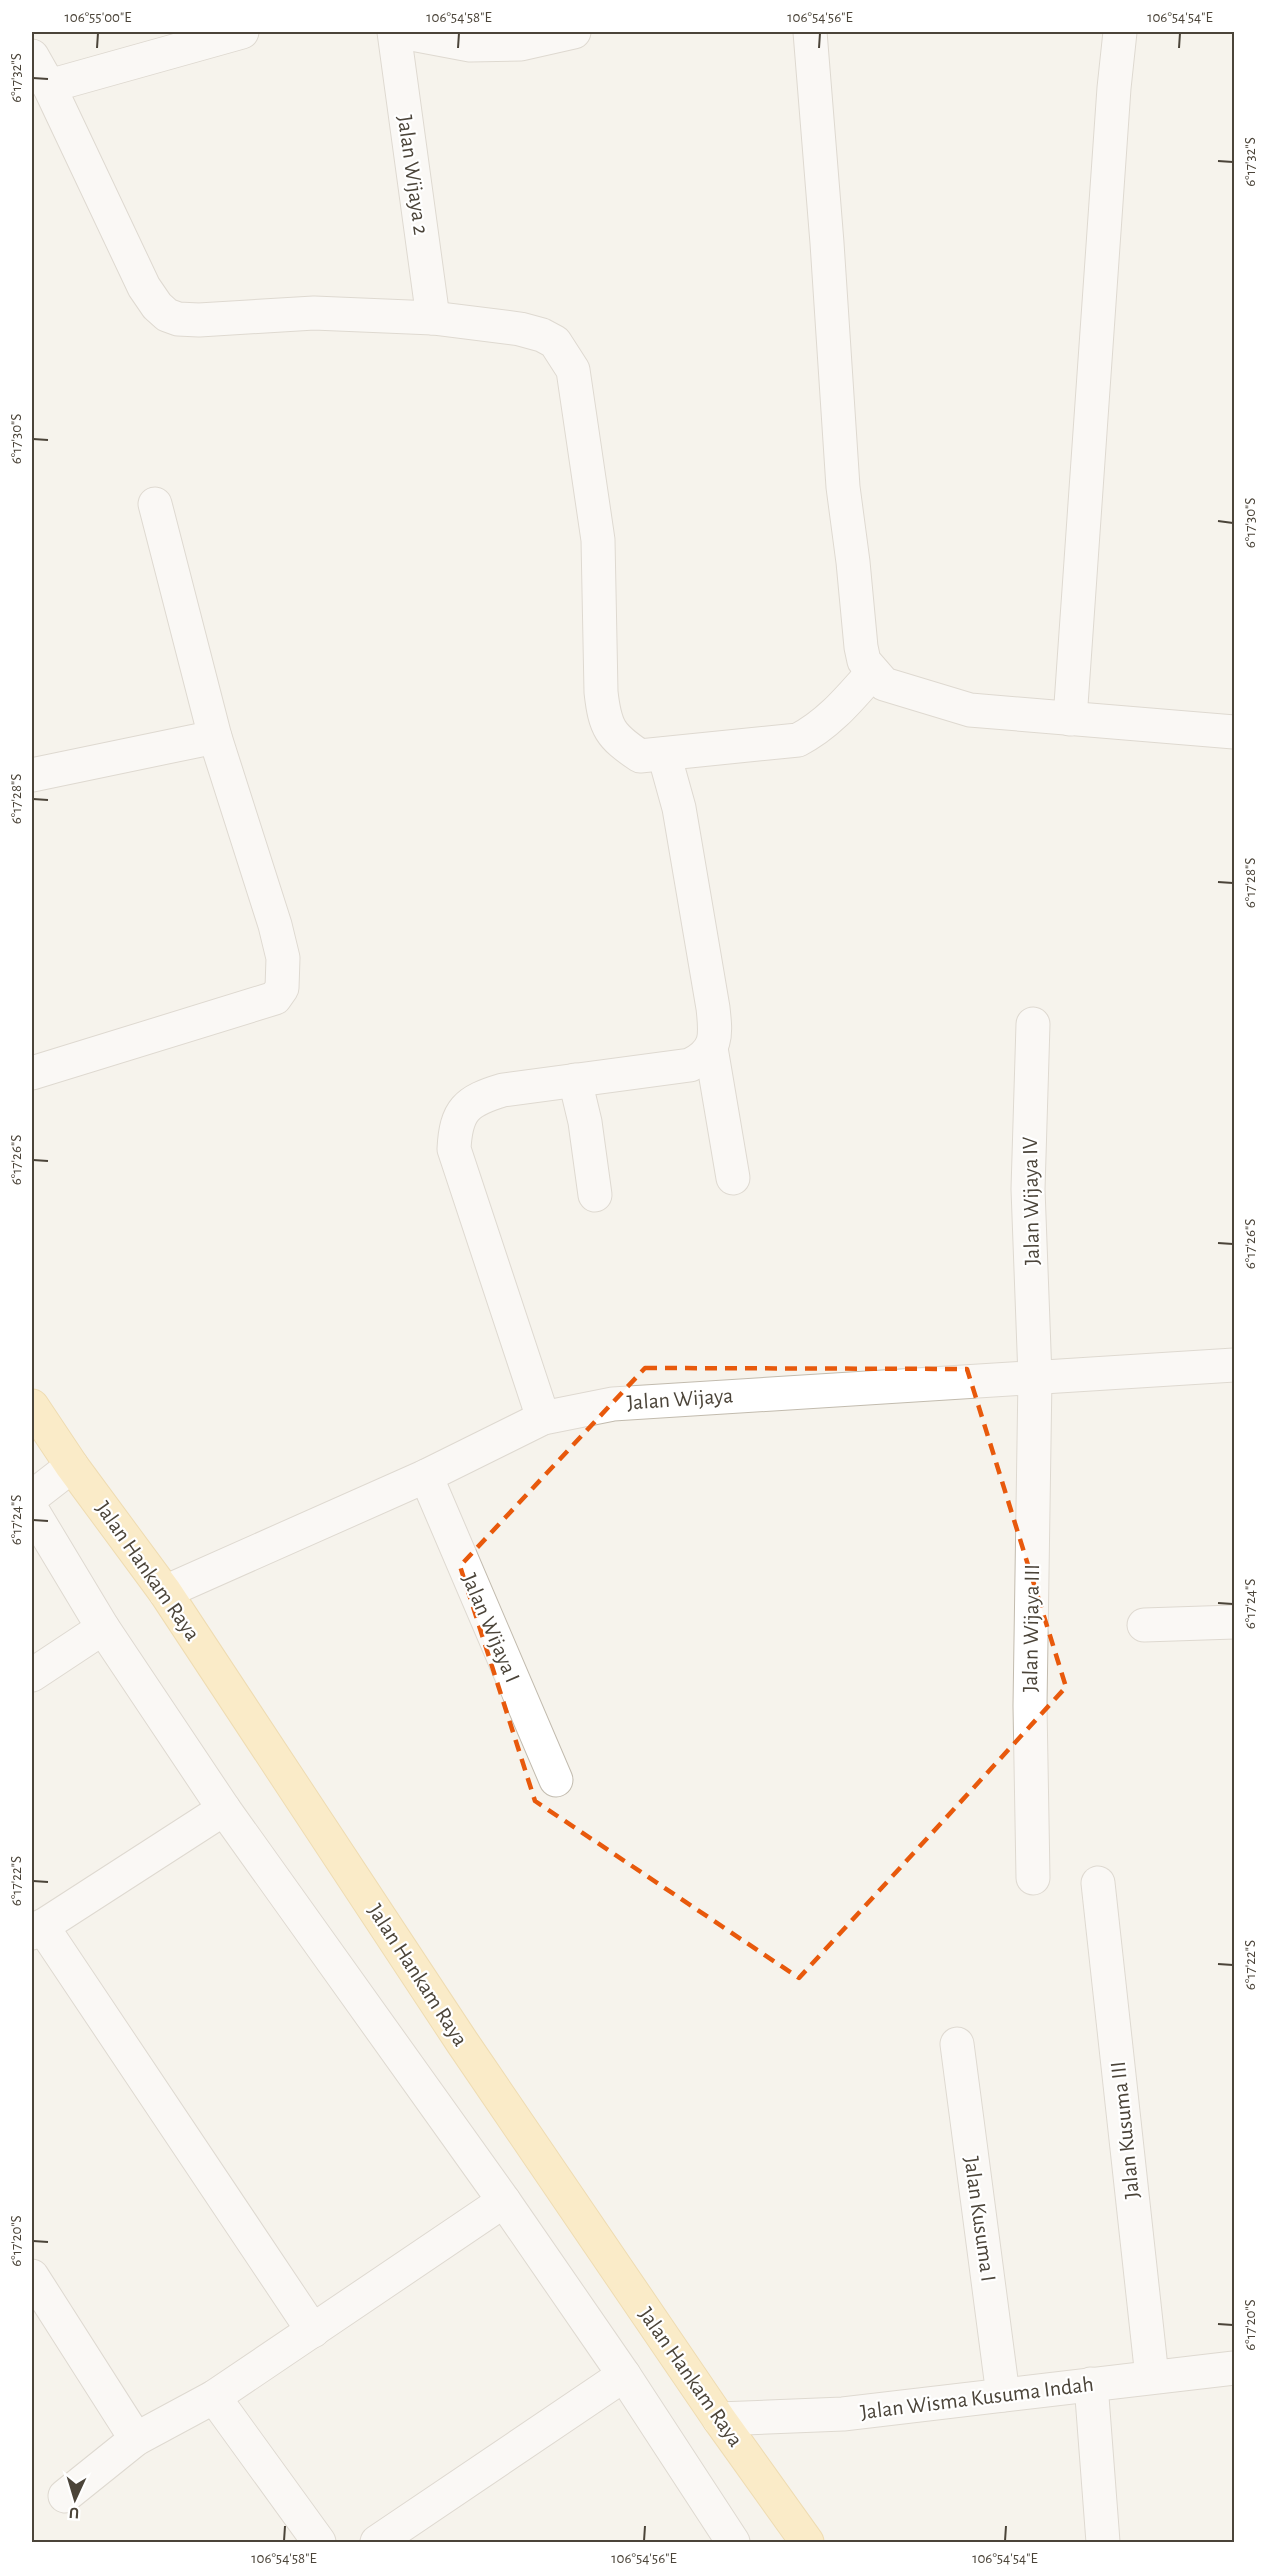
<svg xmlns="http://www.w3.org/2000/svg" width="1266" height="2574" viewBox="0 0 1266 2574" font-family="'Alegreya Sans',sans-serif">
<rect width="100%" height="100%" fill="#f6f3ec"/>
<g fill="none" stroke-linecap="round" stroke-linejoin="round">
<defs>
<g id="street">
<polyline points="394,32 433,318"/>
<polyline points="401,32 470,45 521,44 574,32"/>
<polyline points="810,32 827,243 843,487 853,562 861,647 864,661 884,684 970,710 1234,732"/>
<path d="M32 56 49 86 144 287 157 306 167 315 178 319 199 320 314 313 433 318 520 329 542 335 555 342 573 370 598 540 601 692C605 728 610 736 640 756L798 740C829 724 850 698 873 672"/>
<polyline points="49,86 242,32"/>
<polyline points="1070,719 1114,88 1120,32"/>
<polyline points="32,775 215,737"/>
<polyline points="1033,1024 1028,1189 1035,1377 1030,1706 1033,1878"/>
<polyline points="711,1048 733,1178"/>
<polyline points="32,1073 275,998 282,988 283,958 275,925 215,737 155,504"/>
<polyline points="575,1080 585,1122 595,1195"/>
<path d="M543 1418 454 1149C456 1110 466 1101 503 1090L690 1065C718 1051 716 1035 713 1008L679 808 664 754"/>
<polyline points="426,1476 556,1780"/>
<polyline points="32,1497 72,1466"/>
<polyline points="32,1510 103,1628 224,1809 504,2201 624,2375 733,2542"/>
<polyline points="165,1592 426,1476 543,1418 613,1404 1234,1365"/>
<polyline points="1144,1625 1234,1622"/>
<polyline points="32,1675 103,1628"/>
<polyline points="1098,1883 1152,2377"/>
<polyline points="42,1926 313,2331"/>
<polyline points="32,1933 224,1809"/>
<polyline points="957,2044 1003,2395"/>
<polyline points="32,2276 136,2439"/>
<polyline points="1091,2384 1103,2542"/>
<polyline points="214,2397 319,2542"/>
<polyline points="719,2419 843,2414 1234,2368"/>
<polyline points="65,2496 136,2439 214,2397 504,2201"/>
<polyline points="377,2542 624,2375"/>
</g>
<polyline id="primary" points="32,1406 72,1466 165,1592 462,2042 719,2419 807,2542"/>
</defs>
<use href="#street" stroke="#c2bbae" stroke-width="35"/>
<use href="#primary" stroke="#e6c16a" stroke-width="35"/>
<use href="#street" stroke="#fff" stroke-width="33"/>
<use href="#primary" stroke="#ffe39c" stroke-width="33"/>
</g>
<path d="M0 0H1266V2574H0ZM645 1368 967 1369 1066 1687 799 1978 535 1801 460 1566Z" fill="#f6f3ec" fill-opacity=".55" fill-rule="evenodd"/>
<path fill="none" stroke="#e8590c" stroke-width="4.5" stroke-dasharray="12 8" stroke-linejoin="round" d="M645 1368 967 1369 1066 1687 799 1978 535 1801 460 1566Z"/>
<path fill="none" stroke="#4b4439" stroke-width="2" d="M97 48 98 33M458 48 459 33M819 48 820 33M1179 48 1180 33M33 78 48 79M1218 161 1233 162M33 439 48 440M1218 521 1233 523M33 799 48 800M1218 882 1233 883M33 1160 48 1161M1218 1243 1233 1244M33 1520 48 1521M1218 1603 1233 1604M33 1881 48 1882M1218 1964 1233 1965M33 2241 48 2242M1218 2324 1233 2325M284 2541 285 2526M644 2541 645 2526M1005 2541 1006 2526"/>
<g text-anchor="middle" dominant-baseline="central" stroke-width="4.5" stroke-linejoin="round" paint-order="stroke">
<g font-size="22" fill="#4b4439" stroke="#fff">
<text transform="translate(413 175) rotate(82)">Jalan Wijaya 2</text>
<text transform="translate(1031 1201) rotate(-91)">Jalan Wijaya IV</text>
<text transform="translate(680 1399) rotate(-4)">Jalan Wijaya</text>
<text transform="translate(148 1571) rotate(55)">Jalan Hankam Raya</text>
<text transform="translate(491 1628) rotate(67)">Jalan Wijaya I</text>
<text transform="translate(1031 1628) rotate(-89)">Jalan Wijaya III</text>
<text transform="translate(418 1975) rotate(57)">Jalan Hankam Raya</text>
<text transform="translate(1125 2130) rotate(-96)">Jalan Kusuma III</text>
<text transform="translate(980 2219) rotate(82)">Jalan Kusuma I</text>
<text transform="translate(691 2377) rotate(55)">Jalan Hankam Raya</text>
<text transform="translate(977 2398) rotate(-7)">Jalan Wisma Kusuma Indah</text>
</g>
</g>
<rect width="1266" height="2574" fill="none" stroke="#ffffff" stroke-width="66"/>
<g transform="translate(75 2499) rotate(184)" stroke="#ffffff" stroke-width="4.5" paint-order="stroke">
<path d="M0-4.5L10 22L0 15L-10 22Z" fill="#4b4439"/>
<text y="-9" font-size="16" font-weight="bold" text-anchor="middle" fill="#4b4439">U</text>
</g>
<rect x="33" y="33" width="1200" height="2508" fill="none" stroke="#4b4439" stroke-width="2"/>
<g font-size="15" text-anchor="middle" fill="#4b4439">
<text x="98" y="22">106°55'00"E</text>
<text x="459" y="22">106°54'58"E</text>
<text x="820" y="22">106°54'56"E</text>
<text x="1180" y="22">106°54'54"E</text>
<text transform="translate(16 78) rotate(-90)" y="5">6°17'32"S</text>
<text transform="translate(1250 162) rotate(-90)" y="5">6°17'32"S</text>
<text transform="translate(16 439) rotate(-90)" y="5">6°17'30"S</text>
<text transform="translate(1250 523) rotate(-90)" y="5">6°17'30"S</text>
<text transform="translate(16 799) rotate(-90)" y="5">6°17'28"S</text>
<text transform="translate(1250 883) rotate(-90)" y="5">6°17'28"S</text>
<text transform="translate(16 1160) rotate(-90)" y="5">6°17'26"S</text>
<text transform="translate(1250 1244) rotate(-90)" y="5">6°17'26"S</text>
<text transform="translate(16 1520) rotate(-90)" y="5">6°17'24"S</text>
<text transform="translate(1250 1604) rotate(-90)" y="5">6°17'24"S</text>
<text transform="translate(16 1881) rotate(-90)" y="5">6°17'22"S</text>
<text transform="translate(1250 1965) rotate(-90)" y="5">6°17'22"S</text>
<text transform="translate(16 2241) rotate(-90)" y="5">6°17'20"S</text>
<text transform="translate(1250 2325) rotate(-90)" y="5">6°17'20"S</text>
<text x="284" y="2563">106°54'58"E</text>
<text x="644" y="2563">106°54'56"E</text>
<text x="1005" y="2563">106°54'54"E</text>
</g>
</svg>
